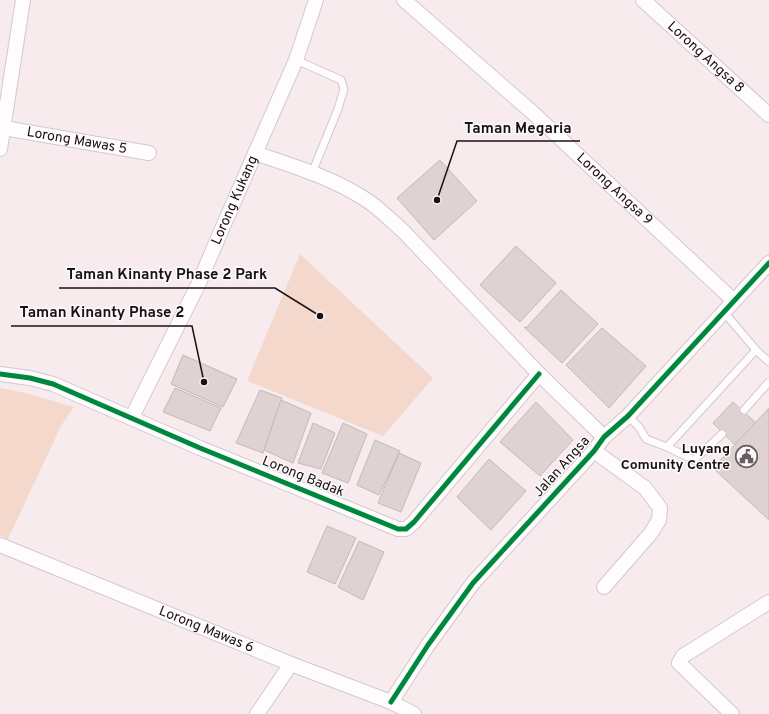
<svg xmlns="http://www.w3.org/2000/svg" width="769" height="714" viewBox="0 0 769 714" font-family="Overpass,sans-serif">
<rect width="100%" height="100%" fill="#f8ebee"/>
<g fill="#f4d8cb">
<polygon points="300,254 433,378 383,436 247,381"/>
<polygon points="0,388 25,393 74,407 61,426 8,539 0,535"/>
</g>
<g fill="#dfd2d2" stroke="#c4b8b8">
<polygon points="440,160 477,201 434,240 397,198"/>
<polygon points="516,246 556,283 520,322 480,285"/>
<polygon points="561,290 598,324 562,363 524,327 526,328"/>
<polygon points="602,328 646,366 609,408 566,365"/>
<polygon points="183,355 237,379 223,407 171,384"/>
<polygon points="175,388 221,408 210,431 163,412"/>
<polygon points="260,390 282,398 263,453 236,443"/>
<polygon points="281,400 311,413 293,463 264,450"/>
<polygon points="536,402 573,440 540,476 500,442"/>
<polygon points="733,402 756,423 735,445 713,423"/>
<polygon points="769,408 769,520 713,468"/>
<polygon points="313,423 335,433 321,469 298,463"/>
<polygon points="343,423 367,434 348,483 322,473"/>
<polygon points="375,440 400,451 379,495 357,485"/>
<polygon points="399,453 421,463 401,512 378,503"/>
<polygon points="489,459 526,491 491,530 457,497"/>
<polygon points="327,526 356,538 335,584 307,572"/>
<polygon points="359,541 384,552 363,600 338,587"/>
</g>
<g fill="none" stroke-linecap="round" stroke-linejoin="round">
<defs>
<g id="service">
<polyline points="296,60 341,80 344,89 338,109 312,173"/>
<polyline points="756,350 769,362"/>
<polyline points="744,410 769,382"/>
<polyline points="628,416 639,427 646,439 667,447 756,350 723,311"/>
<polyline points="667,447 694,460 722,434"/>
</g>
<g id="minor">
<path id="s1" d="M404 0 533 113 733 300"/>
<path id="s2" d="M643 0 769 115"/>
<path id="s3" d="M4 128 149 153"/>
<polyline points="0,149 23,0"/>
<path d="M255 153C293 166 334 178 368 201 381 210 393 222 405 233L539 374 604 437"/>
<polyline points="0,374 30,378 53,384 200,448 398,529 406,529 414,522 539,374"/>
<path id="s4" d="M132 417 199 283 218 238 296 60 316 0"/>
<polyline points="594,451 645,488 660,508 659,520 651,533 604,587"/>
<path id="s5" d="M0 545 291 664 391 702 414 714"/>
<polyline points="391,702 428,645 473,583 594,451 604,437 628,416 769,263"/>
<polyline points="257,714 291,664"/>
<polyline points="732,714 679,663 683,656 769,602"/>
</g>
</defs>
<use href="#service" stroke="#d4c8ca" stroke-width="9"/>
<use href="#minor" stroke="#d4c8ca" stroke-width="16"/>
<use href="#service" stroke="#fefcfc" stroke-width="7"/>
<use href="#minor" stroke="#fefcfc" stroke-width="14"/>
<defs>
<g id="cycleway">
<polyline points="0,374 30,378 53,384 200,448 398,529 406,529 414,522 539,374"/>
<polyline points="391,702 428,645 473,583 594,451 604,437 628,416 769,263"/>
</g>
</defs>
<use href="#cycleway" stroke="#fafafa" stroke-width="8"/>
<use href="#cycleway" stroke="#00873e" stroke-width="5"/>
</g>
<defs>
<symbol id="civic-ring" viewBox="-11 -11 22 22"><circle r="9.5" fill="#fafafa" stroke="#6a5d60" stroke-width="1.5"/><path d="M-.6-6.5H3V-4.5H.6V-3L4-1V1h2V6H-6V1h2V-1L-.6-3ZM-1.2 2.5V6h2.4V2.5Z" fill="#6a5d60"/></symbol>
</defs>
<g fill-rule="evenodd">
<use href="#civic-ring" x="734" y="444" width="25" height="25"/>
</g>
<g text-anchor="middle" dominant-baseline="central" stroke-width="3" stroke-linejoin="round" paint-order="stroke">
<g font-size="14" fill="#1d1013" stroke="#fafafa">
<text stroke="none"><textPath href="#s2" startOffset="85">Lorong Angsa 8</textPath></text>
<text stroke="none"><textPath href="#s3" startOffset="74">Lorong Mawas 5</textPath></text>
<text stroke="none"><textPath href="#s1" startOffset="283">Lorong Angsa 9</textPath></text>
<text stroke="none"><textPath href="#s4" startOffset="240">Lorong Kukang</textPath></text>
<text transform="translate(562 467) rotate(-48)">Jalan Angsa</text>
<text transform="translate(303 477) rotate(22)">Lorong Badak</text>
<text stroke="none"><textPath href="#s5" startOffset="223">Lorong Mawas 6</textPath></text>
</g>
<g font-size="14" font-weight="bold" fill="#1d1013" stroke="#fafafa" text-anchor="end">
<text x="730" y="449">Luyang<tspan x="730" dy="16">Comunity Centre</tspan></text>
</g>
</g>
<path fill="none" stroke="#1d1013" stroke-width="1.5" d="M437 200L457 141H580M320 316L275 288H59M204 382L192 326H11"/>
<g fill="#1d1013" stroke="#fafafa" stroke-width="1.5">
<circle cx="437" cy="200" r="4"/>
<circle cx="320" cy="316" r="4"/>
<circle cx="204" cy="382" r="4"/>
</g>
<g font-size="15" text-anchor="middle" font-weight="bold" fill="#1d1013" stroke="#fafafa" stroke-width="3" stroke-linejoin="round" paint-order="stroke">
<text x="518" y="133">Taman Megaria</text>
<text x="167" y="279">Taman Kinanty Phase 2 Park</text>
<text x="102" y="317">Taman Kinanty Phase 2</text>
</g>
</svg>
